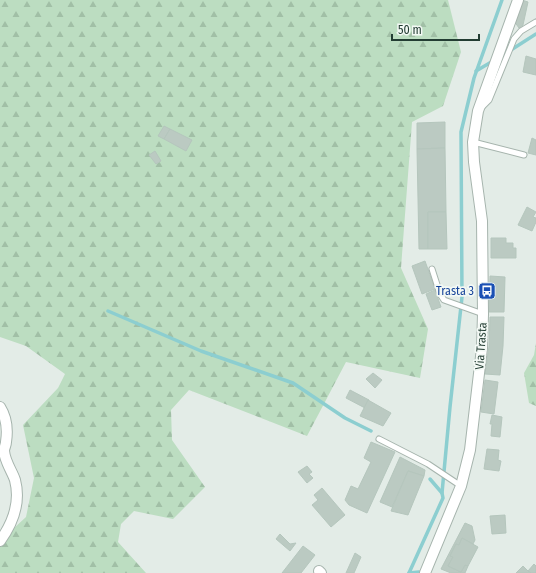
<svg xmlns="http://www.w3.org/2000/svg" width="536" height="573" viewBox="0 0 536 573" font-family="'Fira Sans Condensed',sans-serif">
<defs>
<pattern id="forest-firs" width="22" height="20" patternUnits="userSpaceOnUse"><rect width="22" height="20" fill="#bcddc1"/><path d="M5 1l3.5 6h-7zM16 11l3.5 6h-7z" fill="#a1bfa6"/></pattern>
</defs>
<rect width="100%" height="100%" fill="#e3ece7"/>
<g fill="url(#forest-firs)">
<polygon points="0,0 448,0 461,52 443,106 412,122 401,268 428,329 420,378 346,362 307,436 189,390 171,410 172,440 205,487 173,519 134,511 121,524 118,542 146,573 0,573 0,541 26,517 34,478 23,425 58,388 65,374 26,346 0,337"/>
<polygon points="536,343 536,406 529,403 524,373 534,355"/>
</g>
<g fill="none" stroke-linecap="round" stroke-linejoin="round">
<g stroke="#8cced0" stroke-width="3.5">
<polyline points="500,57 536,34"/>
<polyline points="476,71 493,61"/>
<polyline points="108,311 201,351 293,383 345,418 371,431"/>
<polyline points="430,479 442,493"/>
<polyline points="409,573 443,498 442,493 450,407 462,297 461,132 474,78 502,0"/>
<polyline points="409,573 419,572"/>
</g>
</g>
<g fill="#bbcac2" stroke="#b5c6bd">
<polygon points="522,0 528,2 523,25 519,28 514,21"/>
<polygon points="526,56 536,59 536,75 523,72"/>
<polygon points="445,122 445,148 417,149 417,123"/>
<polygon points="164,126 170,129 164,139 158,136"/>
<polygon points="170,129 192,140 186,151 164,139"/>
<polygon points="532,138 536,140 536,155 528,153"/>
<polygon points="445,148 446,212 428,212 428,249 419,249 417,149"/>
<polygon points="155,151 161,161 156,164 149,155"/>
<polygon points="527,207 536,212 533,217 536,218 536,222 532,231 518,225"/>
<polygon points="428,212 446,212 447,249 428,249"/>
<polygon points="491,238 506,238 506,243 513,243 513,248 516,248 516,258 491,258"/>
<polygon points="425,261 435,289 422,294 412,266"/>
<polygon points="490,276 505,277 504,312 489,312"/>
<polygon points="435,290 441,307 432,310 426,294"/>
<polygon points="490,317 504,317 503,346 500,375 485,374 489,346"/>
<polygon points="373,373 382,380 375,388 366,379"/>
<polygon points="485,380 498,382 494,414 481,412"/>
<polygon points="350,390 369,400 365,408 346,398"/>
<polygon points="368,400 391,413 383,426 360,416"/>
<polygon points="492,415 502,417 500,437 491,436 492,424 490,424"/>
<polygon points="371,442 395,452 367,513 349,505 345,500 351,486 358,489 371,462 364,458"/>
<polygon points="487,449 499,450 498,460 501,461 499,471 484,469"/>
<polygon points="400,457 425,470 424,476 408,471 392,507 380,502"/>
<polygon points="307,466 312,472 309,474 313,478 307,483 298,472"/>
<polygon points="408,471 424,476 408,515 391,511"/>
<polygon points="322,488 345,515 331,527 312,505 318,500 314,495"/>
<polygon points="505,515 506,533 492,534 490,516"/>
<polygon points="465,523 472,526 475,540 473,544 462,538 459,545 456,544 450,556 453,557 448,566 461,572 465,565 468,566 465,573 451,573 441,569"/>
<polygon points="280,534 290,544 296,543 290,551 276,539"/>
<polygon points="462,538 478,547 468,566 465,565 461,572 448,566 453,557 450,556 456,544 459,545"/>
<polygon points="303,546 315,555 301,573 282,573"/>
<polygon points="355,553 361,557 354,573 346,573"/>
<polygon points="534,564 536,566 536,573 531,573 528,571"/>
<polygon points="523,566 528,571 531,573 516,573"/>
</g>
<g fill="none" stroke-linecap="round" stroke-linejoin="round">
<defs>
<g id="service">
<polyline points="482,107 489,100 514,39 521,31 536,22"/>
<polyline points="473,142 524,155"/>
<polyline points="432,269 440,294 444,300 483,314"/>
<polyline points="379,439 428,464 461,486"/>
</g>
<g id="minor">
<path d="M0 407C7 418 8 429 6 442 6 445 4 448 4 451 5 462 12 471 15 480 21 503 13 523 0 541"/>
<polyline points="319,571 321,573"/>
<polyline points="425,573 461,486 470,450 482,348 483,314 482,221 474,162 473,142 478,111 518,0"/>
</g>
</defs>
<use href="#service" stroke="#a6b4ad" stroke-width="7"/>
<use href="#minor" stroke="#a6b4ad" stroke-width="12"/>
<use href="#service" stroke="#fff" stroke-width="5"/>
<use href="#minor" stroke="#fff" stroke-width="10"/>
</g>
<defs>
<symbol id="bus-square" viewBox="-11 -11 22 22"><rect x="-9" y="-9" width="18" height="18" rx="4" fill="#1a4fb4" stroke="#f3f9f5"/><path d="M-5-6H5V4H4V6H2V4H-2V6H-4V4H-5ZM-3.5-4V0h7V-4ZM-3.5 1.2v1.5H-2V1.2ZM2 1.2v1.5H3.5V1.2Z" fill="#fff"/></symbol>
</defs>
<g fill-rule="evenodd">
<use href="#bus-square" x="477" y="281" width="20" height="20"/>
</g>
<g text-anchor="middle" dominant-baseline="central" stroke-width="3.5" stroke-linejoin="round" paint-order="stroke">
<g font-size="12" fill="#164399" stroke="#f3f9f5" text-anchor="end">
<text x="474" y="291">Trasta 3</text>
</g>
<g font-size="12" fill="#233d33" stroke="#f3f9f5">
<text transform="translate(481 346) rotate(-86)">Via Trasta</text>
</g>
</g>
<path d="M392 34v6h87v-6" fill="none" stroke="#233d33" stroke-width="2"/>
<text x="398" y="34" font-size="12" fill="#233d33" stroke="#f3f9f5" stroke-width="3" paint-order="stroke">50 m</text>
</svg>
